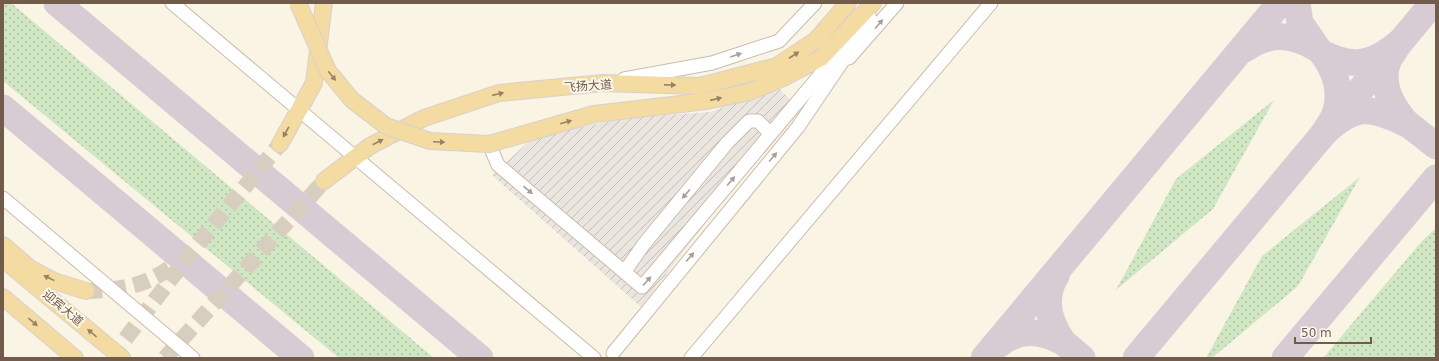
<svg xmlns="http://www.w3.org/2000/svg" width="1439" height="361" viewBox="0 0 1439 361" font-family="'DejaVu Sans','Noto Sans SC',sans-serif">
<defs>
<pattern id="industrial-furrows" width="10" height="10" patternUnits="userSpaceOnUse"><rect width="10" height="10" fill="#eae5df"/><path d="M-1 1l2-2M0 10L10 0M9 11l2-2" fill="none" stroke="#c2bdb7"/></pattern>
<pattern id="grass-dots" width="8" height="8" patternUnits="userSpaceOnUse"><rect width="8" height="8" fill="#d0e7c4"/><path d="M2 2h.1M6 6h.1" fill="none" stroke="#adbea1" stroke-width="1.8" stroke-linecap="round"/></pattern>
</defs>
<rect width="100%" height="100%" fill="#faf4e5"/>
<polygon fill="url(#industrial-furrows)" points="778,87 795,105 641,307 492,175 533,138 622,118 710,112"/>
<g fill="url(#grass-dots)">
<polygon points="3,3 11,3 434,358 339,358 3,81"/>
<polygon points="1274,100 1213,209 1116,290 1176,179"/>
<polygon points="1360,177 1298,286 1212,358 1206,358 1262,256"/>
<polygon points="1436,228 1436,358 1323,358 1422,241"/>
</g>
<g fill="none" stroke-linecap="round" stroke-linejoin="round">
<g stroke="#d8ccd4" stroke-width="27">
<polyline points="57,3 480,358"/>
<path d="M1400 42C1396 48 1391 55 1388 61 1379 85 1392 106 1407 124 1370 106 1355 104 1324 133 1328 126 1334 119 1336 111 1342 90 1334 69 1322 53 1354 69 1373 65 1400 42Z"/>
<path d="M1245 49C1271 31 1292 34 1318 49L1300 23 1297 3"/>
<polyline points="3,108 301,358"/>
<polyline points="1394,113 1436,146"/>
<polyline points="1063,342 1082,358"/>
<path d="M998 345C1019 328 1040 330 1063 342 1049 322 1042 298 1056 276"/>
<polyline points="984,358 1280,3"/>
<polyline points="1136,358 1433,3"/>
<polyline points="1285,358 1436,178"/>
</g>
<g stroke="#d8cebf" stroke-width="16" stroke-dasharray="16 8" stroke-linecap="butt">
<path d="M86 291C122 290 148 286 176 263"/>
<polyline points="111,358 192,251 280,144"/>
<polyline points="165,358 324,181"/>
</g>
<defs>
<g id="minor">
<polyline points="172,3 594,358"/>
<polyline points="849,58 897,3"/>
<polyline points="624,79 712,63 779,41 815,3"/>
<polyline points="489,144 498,165 504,170 642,287 858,30 870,18"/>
<polyline points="3,198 193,358"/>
<polyline points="625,271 644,244 727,143 749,121 758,121 770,133"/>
<polyline points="613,353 798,127 852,47"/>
<polyline points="691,358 991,3"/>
</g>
<g id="major">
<polyline points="594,114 707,101 749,92 783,78 821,58 873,3"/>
<polyline points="280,144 314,83 324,3"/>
<polyline points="324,181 370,146 424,118 499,93 603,83 700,86 777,66 816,40 848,3"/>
<polyline points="3,245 31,269 54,281 86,291"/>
<polyline points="3,259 122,358"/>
<polyline points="3,297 75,358"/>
</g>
</defs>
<use href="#minor" stroke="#cbbcac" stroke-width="15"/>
<use href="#major" stroke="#d7d1cd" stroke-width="18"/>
<use href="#minor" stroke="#fff" stroke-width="13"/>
<use href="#major" stroke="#f4dba2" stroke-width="16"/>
<defs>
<polyline id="major-bridge" points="298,3 328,71 352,100 386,126 430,141 489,144 594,114"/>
</defs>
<use href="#major-bridge" stroke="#d7d1cd" stroke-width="18" stroke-linecap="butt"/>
<use href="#major-bridge" stroke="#f4dba2" stroke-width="16"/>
</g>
<defs><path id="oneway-solid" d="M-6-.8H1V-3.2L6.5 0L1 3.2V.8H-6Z"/></defs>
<g fill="#aa9d94">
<use href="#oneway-solid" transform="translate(879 24) rotate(-49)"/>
<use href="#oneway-solid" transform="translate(736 55) rotate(-19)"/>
<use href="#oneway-solid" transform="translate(773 157) rotate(-50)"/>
<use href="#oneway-solid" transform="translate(731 181) rotate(-50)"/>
<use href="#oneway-solid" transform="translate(528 190) rotate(40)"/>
<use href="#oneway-solid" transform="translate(686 194) rotate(130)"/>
<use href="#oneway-solid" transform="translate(690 257) rotate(-50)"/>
<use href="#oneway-solid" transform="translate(647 281) rotate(-48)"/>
</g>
<g fill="#988266">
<use href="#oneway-solid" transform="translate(794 55) rotate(-33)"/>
<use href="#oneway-solid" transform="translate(332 76) rotate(51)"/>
<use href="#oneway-solid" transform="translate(670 85) rotate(1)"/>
<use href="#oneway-solid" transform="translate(498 94) rotate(-13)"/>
<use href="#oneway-solid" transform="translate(716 99) rotate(-13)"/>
<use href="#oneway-solid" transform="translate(566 122) rotate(-16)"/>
<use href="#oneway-solid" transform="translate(286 132) rotate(119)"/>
<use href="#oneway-solid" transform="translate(378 142) rotate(-28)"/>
<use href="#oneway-solid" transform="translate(439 142) rotate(3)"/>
<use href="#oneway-solid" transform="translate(49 278) rotate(-154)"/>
<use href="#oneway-solid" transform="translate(33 322) rotate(40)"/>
<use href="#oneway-solid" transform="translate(92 333) rotate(-140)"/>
</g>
<g text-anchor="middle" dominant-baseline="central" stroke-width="4" stroke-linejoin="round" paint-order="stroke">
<g font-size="12" fill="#715c4c" stroke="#fef7eb">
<text transform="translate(588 86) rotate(-4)">飞扬大道</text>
<text transform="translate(63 308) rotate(40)">迎宾大道</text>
</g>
</g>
<rect width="1439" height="361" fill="none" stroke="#715c4c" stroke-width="8"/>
<path d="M1295 337v6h76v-6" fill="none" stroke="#715c4c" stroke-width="2"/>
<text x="1301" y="337" font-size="12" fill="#715c4c" stroke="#fef7eb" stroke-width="3" paint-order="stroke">50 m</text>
</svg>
